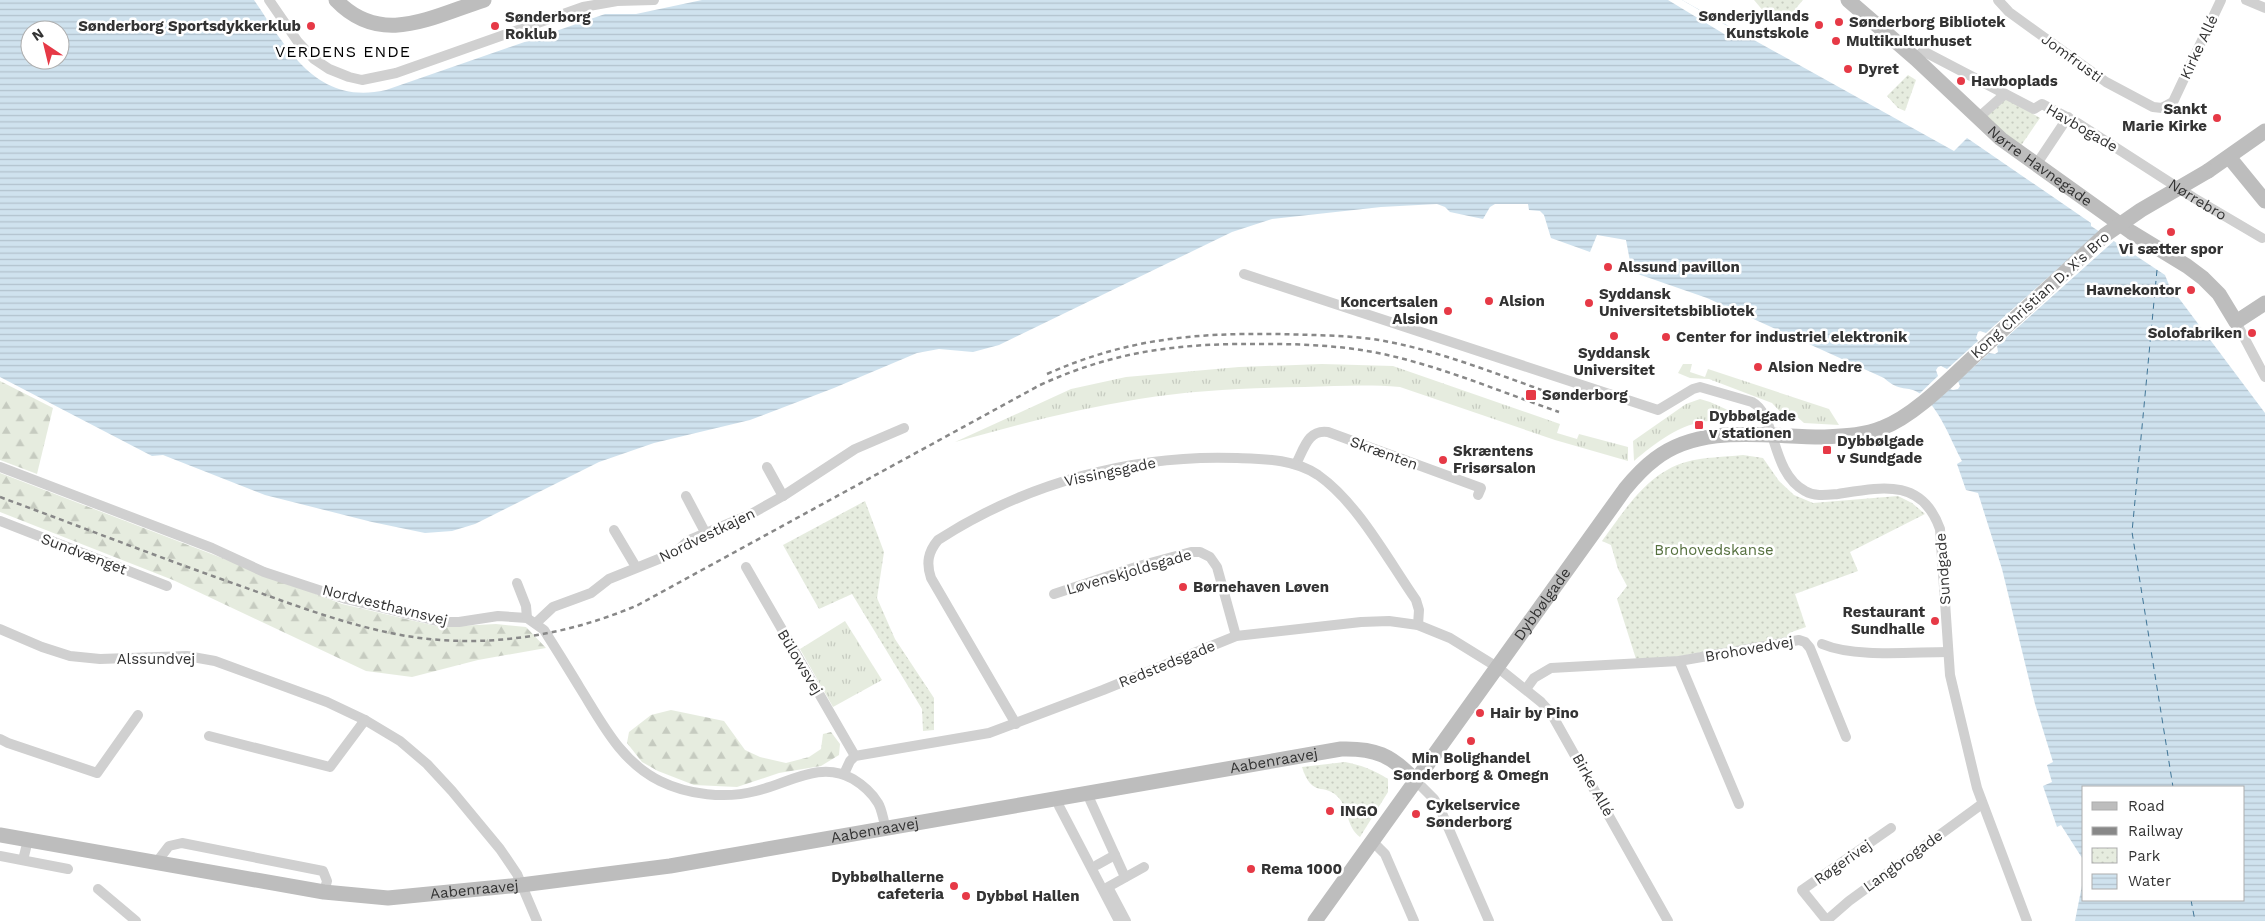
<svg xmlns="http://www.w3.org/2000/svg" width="2265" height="921" viewBox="0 0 2265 921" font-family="'Work Sans',sans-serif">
<defs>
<pattern id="grass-tufts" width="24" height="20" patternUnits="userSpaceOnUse" patternTransform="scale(1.25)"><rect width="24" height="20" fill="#e6ecdf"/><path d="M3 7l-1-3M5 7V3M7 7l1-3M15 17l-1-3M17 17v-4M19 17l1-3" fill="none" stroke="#c6cbc0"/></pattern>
<pattern id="forest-firs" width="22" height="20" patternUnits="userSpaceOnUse" patternTransform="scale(1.25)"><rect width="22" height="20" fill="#e6ecdf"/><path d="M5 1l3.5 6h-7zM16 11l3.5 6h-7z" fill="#c6cbc0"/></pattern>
<pattern id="park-dots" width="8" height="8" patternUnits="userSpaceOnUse" patternTransform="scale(1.25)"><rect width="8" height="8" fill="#e6ecdf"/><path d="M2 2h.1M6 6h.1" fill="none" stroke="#c6cbc0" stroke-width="1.8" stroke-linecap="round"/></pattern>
<pattern id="water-rules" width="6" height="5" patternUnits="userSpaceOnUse" patternTransform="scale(1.25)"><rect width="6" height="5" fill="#cfe2ee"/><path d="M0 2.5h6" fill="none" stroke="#b2c2cd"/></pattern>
</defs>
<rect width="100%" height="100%" fill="#fff"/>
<g fill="url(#grass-tufts)">
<path d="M1322 364 1393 366 1560 424 1557 433 1577 439 1579 434 1628 447V461L1555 440 1400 387C1368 384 1337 386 1305 387 1250 388 1194 390 1139 399 1077 409 1015 425 955 442L1071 389 1126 377 1239 367Z"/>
<polygon points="1683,364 1692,364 1690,372 1705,377 1708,369 1829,409 1839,425 1804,423 1795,415 1788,420 1772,403 1709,379 1690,378 1678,373"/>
<path d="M1700 399 1710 402 1741 416V420C1730 420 1720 420 1709 421 1681 423 1655 443 1634 461L1633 441 1686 404Z"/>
<polygon points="845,621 882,680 833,707 800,649"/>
</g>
<g fill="url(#forest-firs)">
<polygon points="0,381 53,408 37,474 0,460"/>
<polygon points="0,473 342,604 440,627 496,624 526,627 546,648 478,660 412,677 366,671 173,580 0,512"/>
<polygon points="671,710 724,721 745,750 760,757 786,763 809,757 821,749 823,734 831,732 840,744 839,755 821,766 779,773 737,787 694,785 658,771 642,762 627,743 629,732 651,715"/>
</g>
<g fill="url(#park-dots)">
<polygon points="1754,0 1803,0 1785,21 1765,13"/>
<polygon points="1908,75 1916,80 1905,111 1898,108 1887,96"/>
<polygon points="2005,97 2040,118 2020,147 1985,116"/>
<path d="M1743 455 1763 458 1779 481 1794 495 1813 503 1898 496 1912 503 1925 514 1850 552 1858 571 1795 594 1806 627 1789 633V637L1675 657 1636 659 1617 599 1627 586 1618 569 1611 545 1602 541C1625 510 1647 473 1686 462 1704 457 1724 457 1743 455Z"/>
<polygon points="865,501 884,552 877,598 895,639 934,698 934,730 923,731 922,709 852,594 819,609 783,545"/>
<path d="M1345 762C1361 765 1374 770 1388 779V792L1360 837C1346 827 1349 808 1338 797 1324 782 1312 799 1302 767Z"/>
</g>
<path fill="url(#water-rules)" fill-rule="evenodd" d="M0 0H254C287 48 316 106 386 90L605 14H636L702 0H1682L1954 151 1967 138 2091 223V226L2165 275 2169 285 2265 413V921H2075L2084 875V900H2244V787H2084V861L2061 825 2057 827 2043 786 2052 782 2047 765 2053 762 2035 704 2002 569 1978 493 1966 490 1957 464 1962 461C1950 439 1940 408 1919 393 1908 385 1900 393 1884 378L1707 298 1632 272 1626 240 1597 235 1590 252 1551 238 1544 215 1540 211 1529 210 1528 204H1495L1490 207 1483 219 1450 212 1445 207 1437 204 1381 207 1272 219 1232 232 999 345 973 352 939 349 917 353 834 388 750 420 654 443 599 462 475 524 452 531 425 533 372 522 265 495 163 455 152 456 0 377ZM30 30H60V60H30Z"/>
<g fill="#fff">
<polygon points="1668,0 1682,0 1743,35 1734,40"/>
<polygon points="2101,230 2115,240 1997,346 1998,352 1995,354 1989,353 1958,381 1960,386 1958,389 1953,390 1950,389 1929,407 1918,395 1938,376 1936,370 1938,367 1941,366 1947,369 1978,341 1976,338 1978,332 1980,331 1986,333"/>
</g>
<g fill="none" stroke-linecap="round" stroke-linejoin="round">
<g stroke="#3f7597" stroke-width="1" stroke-dasharray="6 5" stroke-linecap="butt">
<polyline points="2157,270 2132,532 2173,787"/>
<polyline points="2191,900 2195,921"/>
</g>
<g stroke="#d0d0d0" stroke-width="10">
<polyline points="269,0 298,42 314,59 329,69 349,77 362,80 396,73 583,7 617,1 654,0"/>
<polyline points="1998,0 2009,12 2106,82 2153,107 2162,108 2173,102 2221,0"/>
<polyline points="2246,0 2265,8"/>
<path id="s1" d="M1916 59 1923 51 2034 109 2042 104 2076 122 2194 198 2262 238"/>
<polyline points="1978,118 2005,94"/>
<polyline points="2036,165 2068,117"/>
<path d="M1244 274 1658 410 1693 389 1700 387 1752 402C1777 415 1770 472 1805 491 1815 497 1827 495 1838 494 1882 487 1922 478 1940 529L1950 675 1977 788 2027 921"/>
<polyline points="2236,322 2265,377"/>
<path d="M1296 464C1304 449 1308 429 1328 432L1481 488 1478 495"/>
<path d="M0 467 212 548 264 572 346 599 441 622H459L498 616 527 618 544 630C556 649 568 668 580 688 602 723 621 762 660 781 688 795 726 799 756 791 789 783 821 760 853 779 863 785 872 793 878 803 882 809 883 820 886 828"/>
<polyline points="767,467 783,496"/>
<polyline points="686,496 705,532"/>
<polyline points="0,521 167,586"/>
<polyline points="614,530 636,567"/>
<polyline points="746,567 855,756"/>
<polyline points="517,583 526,606 527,618"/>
<polyline points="1054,594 1139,566 1191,552 1200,552 1210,557 1217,567 1236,636"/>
<polyline points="536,623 553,607 591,593 609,579 676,552 689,540 751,514 783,496 855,449 904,428"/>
<polyline points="0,629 42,647 70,656 100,659 187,656 215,661 327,702 365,720 400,741 427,764 452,791 500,849 517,874 537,921"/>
<path d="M1822 644C1855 658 1911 652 1948 652"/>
<polyline points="1679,661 1739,804"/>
<polyline points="1526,689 1534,678 1551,668 1679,661 1799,640 1805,642 1810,648 1846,737"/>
<path d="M1016 724 931 578C926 563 928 552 938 540 1026 483 1133 454 1237 458 1265 459 1294 459 1318 475 1358 503 1388 560 1416 600L1419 610 1418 625"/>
<polyline points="209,736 330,767 365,720"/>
<polyline points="0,739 8,743 97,773 138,715"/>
<polyline points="844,774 850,761 855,756 989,733 1103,690 1236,636 1361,622 1389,621 1418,625 1450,638 1497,667 1541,702 1551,713 1668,921"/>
<polyline points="1415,780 1434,799 1441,811 1489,921"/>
<polyline points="1089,792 1090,800 1125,877"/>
<polyline points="1058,797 1059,806 1119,921"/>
<polyline points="1373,842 1385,854 1414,921"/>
<polyline points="0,856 68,869"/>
<polyline points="23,860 28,840"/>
<polyline points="156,863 169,846 182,843 323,871 327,881 324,892"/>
<polyline points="1097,865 1115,855"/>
<polyline points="98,889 136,921"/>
<polyline points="1126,921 1108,887 1144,867"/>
<polyline points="1826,921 1849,901 1982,804"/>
<polyline points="1827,921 1802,890 1891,828"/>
</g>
<g stroke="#bdbdbd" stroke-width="15">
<path d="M336 0C381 47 431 17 484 0"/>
<path id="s2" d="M1848 0 1916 59 2001 139 2131 232 2187 266 2203 278 2219 294 2236 322 2265 303"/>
<polyline points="2229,157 2265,201"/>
<polyline points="2208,171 2265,131"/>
<path id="s3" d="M0 835 324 892 388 898 521 885 670 866 1341 749C1375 748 1391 755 1415 780"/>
<path id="s4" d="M1315 921 1625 489C1634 478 1643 468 1655 459 1701 423 1767 437 1822 437 1841 436 1863 436 1882 428 1917 415 1955 373 1983 348"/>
</g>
<g stroke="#888" stroke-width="2.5" stroke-dasharray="5 4" stroke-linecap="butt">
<path d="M1047 374C1126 339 1192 333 1277 334 1311 335 1345 335 1379 340 1443 351 1506 378 1567 399"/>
<path d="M0 497C79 526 158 557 238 585 286 602 335 621 386 632 470 651 559 639 638 605L1040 385C1119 349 1184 343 1269 344 1307 344 1345 346 1383 354 1443 367 1501 392 1559 412"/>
</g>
<polyline stroke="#bdbdbd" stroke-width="15" points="1983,348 2105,235 2141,210 2208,171"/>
</g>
<g fill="#e63946" stroke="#fff" stroke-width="2">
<circle cx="1839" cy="22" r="5"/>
<circle cx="1819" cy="25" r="5"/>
<circle cx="311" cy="26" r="5"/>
<circle cx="495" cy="26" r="5"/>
<circle cx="1836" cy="41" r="5"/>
<circle cx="1848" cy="69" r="5"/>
<circle cx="1961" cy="81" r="5"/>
<circle cx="2217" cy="118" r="5"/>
<circle cx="2171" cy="232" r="5"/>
<circle cx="1608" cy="267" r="5"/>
<circle cx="2191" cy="290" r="5"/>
<circle cx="1489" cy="301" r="5"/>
<circle cx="1589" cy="303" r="5"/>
<circle cx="1448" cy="311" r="5"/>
<circle cx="2252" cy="333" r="5"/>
<circle cx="1614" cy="336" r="5"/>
<circle cx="1666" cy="337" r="5"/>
<circle cx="1758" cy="367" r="5"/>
<rect x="1525" y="389" width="12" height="12" rx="2.5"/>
<rect x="1694" y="420" width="10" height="10" rx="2.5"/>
<rect x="1822" y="445" width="10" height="10" rx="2.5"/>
<circle cx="1443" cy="460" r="5"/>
<circle cx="1183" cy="587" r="5"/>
<circle cx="1935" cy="621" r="5"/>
<circle cx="1480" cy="713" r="5"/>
<circle cx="1471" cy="741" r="5"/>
<circle cx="1330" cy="811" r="5"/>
<circle cx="1416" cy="814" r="5"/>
<circle cx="1251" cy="869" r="5"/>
<circle cx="954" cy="886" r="5"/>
<circle cx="966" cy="896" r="5"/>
</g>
<g text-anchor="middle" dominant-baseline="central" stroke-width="5" stroke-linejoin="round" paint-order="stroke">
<g font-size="15" font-weight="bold" fill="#333" stroke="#fff" text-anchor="start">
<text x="1809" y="16" text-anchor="end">Sønderjyllands<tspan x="1809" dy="17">Kunstskole</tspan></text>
<text x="505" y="17">Sønderborg<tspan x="505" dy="17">Roklub</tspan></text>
<text x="1849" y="22">Sønderborg Bibliotek</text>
<text x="301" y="26" text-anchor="end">Sønderborg Sportsdykkerklub</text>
<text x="1846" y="41">Multikulturhuset</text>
<text x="1858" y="69">Dyret</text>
<text x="1971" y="81">Havboplads</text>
<text x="2207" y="109" text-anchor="end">Sankt<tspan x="2207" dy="17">Marie Kirke</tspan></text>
<text x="2171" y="249" text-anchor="middle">Vi sætter spor</text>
<text x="1618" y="267">Alssund pavillon</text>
<text x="2181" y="290" text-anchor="end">Havnekontor</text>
<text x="1599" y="294">Syddansk<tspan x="1599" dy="17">Universitetsbibliotek</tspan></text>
<text x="1499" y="301">Alsion</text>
<text x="1438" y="302" text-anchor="end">Koncertsalen<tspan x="1438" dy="17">Alsion</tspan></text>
<text x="2242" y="333" text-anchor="end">Solofabriken</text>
<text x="1676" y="337">Center for industriel elektronik</text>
<text x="1614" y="353" text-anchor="middle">Syddansk<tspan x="1614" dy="17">Universitet</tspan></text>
<text x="1768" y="367">Alsion Nedre</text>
<text x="1542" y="395">Sønderborg</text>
<text x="1709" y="416">Dybbølgade<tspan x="1709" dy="17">v stationen</tspan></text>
<text x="1837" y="441">Dybbølgade<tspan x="1837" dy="17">v Sundgade</tspan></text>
<text x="1453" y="451">Skræntens<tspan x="1453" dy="17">Frisørsalon</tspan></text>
<text x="1193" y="587">Børnehaven Løven</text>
<text x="1925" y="612" text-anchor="end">Restaurant<tspan x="1925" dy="17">Sundhalle</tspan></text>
<text x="1490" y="713">Hair by Pino</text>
<text x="1471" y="758" text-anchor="middle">Min Bolighandel<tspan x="1471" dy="17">Sønderborg &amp; Omegn</tspan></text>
<text x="1426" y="805">Cykelservice<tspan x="1426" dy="17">Sønderborg</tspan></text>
<text x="1340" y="811">INGO</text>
<text x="1261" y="869">Rema 1000</text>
<text x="944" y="877" text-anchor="end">Dybbølhallerne<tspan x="944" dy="17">cafeteria</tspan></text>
<text x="976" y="896">Dybbøl Hallen</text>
</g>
<g font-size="15" fill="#333" stroke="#fff">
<text transform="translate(2199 47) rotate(-65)">Kirke Allé</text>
<text transform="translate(2072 58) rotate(36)">Jomfrusti</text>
<text transform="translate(2082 128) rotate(30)">Havbogade</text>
<text stroke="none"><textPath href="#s2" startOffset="254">Nørre Havnegade</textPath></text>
<text stroke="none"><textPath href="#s1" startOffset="328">Nørrebro</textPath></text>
<text transform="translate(2040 295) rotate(-42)">Kong Christian D. X's Bro</text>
<text transform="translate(1384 453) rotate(20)">Skrænten</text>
<text transform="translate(1110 472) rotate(-12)">Vissingsgade</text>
<text transform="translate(707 535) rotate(-26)">Nordvestkajen</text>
<text transform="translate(84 554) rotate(21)">Sundvænget</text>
<text transform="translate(1943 569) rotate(-94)">Sundgade</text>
<text transform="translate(1129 572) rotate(-16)">Løvenskjoldsgade</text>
<text stroke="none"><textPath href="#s4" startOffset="390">Dybbølgade</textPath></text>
<text transform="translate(385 605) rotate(14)">Nordvesthavnsvej</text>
<text transform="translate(1749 649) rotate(-10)">Brohovedvej</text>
<text x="156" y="659">Alssundvej</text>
<text transform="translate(800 662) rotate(59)">Bülowsvej</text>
<text transform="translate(1167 664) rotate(-22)">Redstedsgade</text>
<text stroke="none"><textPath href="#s3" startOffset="1290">Aabenraavej</textPath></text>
<text transform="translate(1593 785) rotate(61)">Birke Allé</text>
<text stroke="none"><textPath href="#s3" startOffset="885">Aabenraavej</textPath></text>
<text transform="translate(1903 861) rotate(-36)">Langbrogade</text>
<text transform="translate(1843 862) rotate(-35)">Røgerivej</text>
<text stroke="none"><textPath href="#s3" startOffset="480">Aabenraavej</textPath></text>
</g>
<g font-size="15" fill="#56703f" stroke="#fff">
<text x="1714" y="550">Brohovedskanse</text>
</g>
<g font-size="16" letter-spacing="1" fill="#000" stroke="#fff">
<text x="343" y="51">VERDENS ENDE</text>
</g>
</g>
<rect x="2082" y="786" width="162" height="115" fill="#ffffff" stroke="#adadad"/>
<rect x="2092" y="802" width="25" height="8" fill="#bdbdbd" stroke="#adadad"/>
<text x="2128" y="811" font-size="15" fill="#333333">Road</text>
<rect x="2092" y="827" width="25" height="8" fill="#888888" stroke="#adadad"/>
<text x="2128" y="836" font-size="15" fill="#333333">Railway</text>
<rect x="2092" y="848" width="25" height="15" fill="url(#park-dots)" stroke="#adadad"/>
<text x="2128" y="861" font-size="15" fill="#333333">Park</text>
<rect x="2092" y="874" width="25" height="15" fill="url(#water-rules)" stroke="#adadad"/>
<text x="2128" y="886" font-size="15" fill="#333333">Water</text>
<g transform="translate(45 45) rotate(325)"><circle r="24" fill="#ffffff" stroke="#adadad"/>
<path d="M0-4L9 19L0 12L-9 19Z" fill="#e63946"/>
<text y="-8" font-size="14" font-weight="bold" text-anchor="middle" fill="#333333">N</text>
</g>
</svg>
